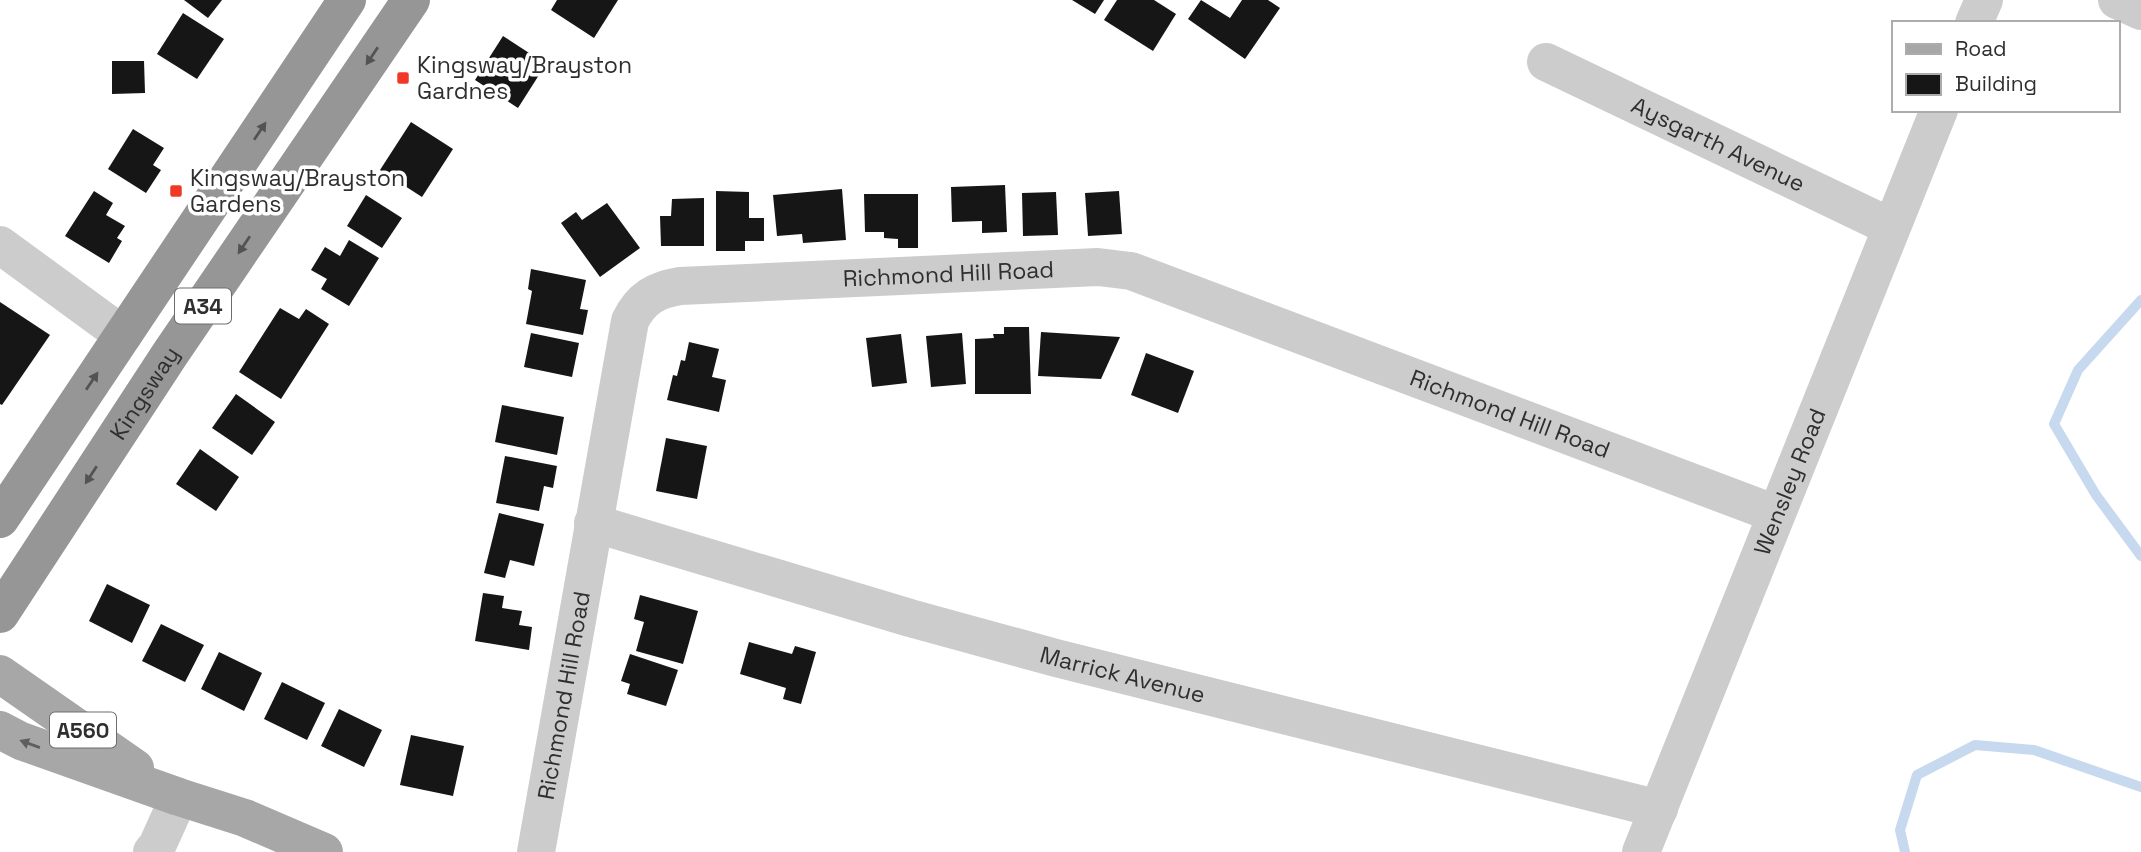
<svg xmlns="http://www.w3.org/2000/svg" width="2141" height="852" viewBox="0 0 2141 852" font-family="'Space Grotesk',sans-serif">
<rect width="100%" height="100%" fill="#fff"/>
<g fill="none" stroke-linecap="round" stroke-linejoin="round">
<g stroke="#c7d9ee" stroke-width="10">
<polyline points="2141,300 2078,370 2054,424 2096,495 2141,556"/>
<polyline points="1905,852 1900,830 1917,775 1975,745 2034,750 2141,787"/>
</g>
</g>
<g fill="#161616">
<polygon points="184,0 222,0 208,18"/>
<polygon points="557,0 618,0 594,38 551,10"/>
<polygon points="1072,0 1104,0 1095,14"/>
<polygon points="1117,0 1154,0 1176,14 1153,51 1104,20"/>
<polygon points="1201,0 1230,18 1242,0 1268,0 1280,8 1245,59 1188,19"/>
<polygon points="183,13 224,39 197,79 157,54"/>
<polygon points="503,36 546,64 518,108 475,80"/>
<polygon points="112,61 144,61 145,93 112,94"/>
<polygon points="411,122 453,149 422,197 380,170"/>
<polygon points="133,129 164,148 153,165 161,170 146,193 108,169"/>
<polygon points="1005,185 1007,232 982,233 982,221 952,222 951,187"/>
<polygon points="842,189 846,240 803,243 802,234 777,236 773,195"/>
<polygon points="94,191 113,203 106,215 125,226 117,238 122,241 109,263 65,236"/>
<polygon points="716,191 749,192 749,218 764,218 764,241 745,241 745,251 716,251"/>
<polygon points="1119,191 1122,234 1088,236 1085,193"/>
<polygon points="1056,192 1058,235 1023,236 1022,193"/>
<polygon points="864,194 918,194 918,248 898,248 898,239 884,238 884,232 865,232"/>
<polygon points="366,195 402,218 382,248 347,226"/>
<polygon points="704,198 704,246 661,246 660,216 671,216 672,199"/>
<polygon points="607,203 640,248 600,277 561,223 576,212 582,220"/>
<polygon points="349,240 379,258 349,306 321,289 327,279 311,270 325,247 340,256"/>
<polygon points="531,269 586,280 580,309 588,310 583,335 526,324 532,291 528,289"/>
<polygon points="0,302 50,335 2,405 0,404"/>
<polygon points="280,308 299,319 306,309 329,324 281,399 239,372"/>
<polygon points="1004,327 1029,327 1031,394 975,394 975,339 994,338 993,334 1004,334"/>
<polygon points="1041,332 1120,337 1101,379 1038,376"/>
<polygon points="531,333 579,343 572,377 524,367"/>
<polygon points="962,333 966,384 931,387 926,336"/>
<polygon points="901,334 907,383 872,387 866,338"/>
<polygon points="689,342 719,349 712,377 726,380 719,412 667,400 673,375 677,376 681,360 685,361"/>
<polygon points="1146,353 1194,371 1178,413 1131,395"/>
<polygon points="236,394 275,422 252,455 212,428"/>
<polygon points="502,405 564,417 557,455 495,442"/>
<polygon points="666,438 707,446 697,499 656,491"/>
<polygon points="200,449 239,477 216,511 176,484"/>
<polygon points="505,456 557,466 553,488 544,486 539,511 496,503"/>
<polygon points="499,513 544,524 534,566 510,560 505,578 484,573"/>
<polygon points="107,584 150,605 132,643 89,621"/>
<polygon points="483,593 504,596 502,608 522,611 519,625 532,627 529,650 475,641"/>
<polygon points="640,595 698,611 683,664 636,651 644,622 634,619"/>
<polygon points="161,624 204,645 185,682 142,661"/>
<polygon points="749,642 792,654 795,646 816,652 801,704 783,699 786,688 740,674"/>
<polygon points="219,652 262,673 244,711 201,689"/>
<polygon points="630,654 678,670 666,706 627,694 630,684 621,681"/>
<polygon points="282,682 325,703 307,740 264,719"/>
<polygon points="339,709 382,730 364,767 321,746"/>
<polygon points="411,735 464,746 453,796 400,785"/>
</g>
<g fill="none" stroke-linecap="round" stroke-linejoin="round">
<g stroke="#ccc" stroke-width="38">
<polyline points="2117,0 2141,11"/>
<polyline points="1974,23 1984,0"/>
<path id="s1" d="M1546 62 1891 227"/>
<polyline points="0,245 123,335"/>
<path id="s2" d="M593 523 910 618 1056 658 1659 809"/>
<polyline points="152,852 157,846 179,797"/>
<path id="s3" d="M536 852 630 321C641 298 656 290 680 286L1098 267 1131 271 1776 514"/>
<path id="s4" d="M1641 852 1939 110"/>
</g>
<g stroke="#a7a7a7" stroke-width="38">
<polyline points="0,674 135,768"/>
<polyline points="0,730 21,741 179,797 245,818 324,852"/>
</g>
<g stroke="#969696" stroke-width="38">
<polyline points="0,519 347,0"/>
<path id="s5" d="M0 614 170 354 411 0"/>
</g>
</g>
<defs><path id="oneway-solid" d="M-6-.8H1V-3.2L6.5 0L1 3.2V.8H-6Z" transform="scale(1.75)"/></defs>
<g fill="#535353">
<use href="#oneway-solid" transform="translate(372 56) rotate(124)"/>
<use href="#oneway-solid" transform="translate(260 131) rotate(-56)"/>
<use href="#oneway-solid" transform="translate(244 245) rotate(124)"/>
<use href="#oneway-solid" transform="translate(92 381) rotate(-56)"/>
<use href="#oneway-solid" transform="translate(91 475) rotate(123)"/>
</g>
<use fill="#5f5f5f" href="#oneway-solid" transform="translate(30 744) rotate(-160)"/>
<g fill="#f13826" stroke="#fff" stroke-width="2.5">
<rect x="396" y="71" width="14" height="14" rx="3.5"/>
<rect x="169" y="184" width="14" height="14" rx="3.5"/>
</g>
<g text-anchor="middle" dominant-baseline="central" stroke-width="7" stroke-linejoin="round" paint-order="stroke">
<g fill="#fff" stroke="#6d6d6d" stroke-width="2">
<rect x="175" y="288.5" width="56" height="35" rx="5"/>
<rect x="50" y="712.5" width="66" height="35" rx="5"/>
</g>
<g font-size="21" font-weight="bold" fill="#2f2f2f">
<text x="203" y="306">A34</text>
<text x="83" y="730">A560</text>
</g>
<g font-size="23" fill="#2f2f2f" stroke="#fff" text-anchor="start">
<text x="417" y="65">Kingsway/Brayston<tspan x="417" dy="26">Gardnes</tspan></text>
<text x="190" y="178">Kingsway/Brayston<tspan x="190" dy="26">Gardens</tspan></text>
</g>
<g font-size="23" fill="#2f2f2f" stroke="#fff">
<text stroke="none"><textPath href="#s1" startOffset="191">Aysgarth Avenue</textPath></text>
<text stroke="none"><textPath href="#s3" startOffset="872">Richmond Hill Road</textPath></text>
<text stroke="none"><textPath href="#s5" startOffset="264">Kingsway</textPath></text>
<text stroke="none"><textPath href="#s3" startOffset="1460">Richmond Hill Road</textPath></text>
<text stroke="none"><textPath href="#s4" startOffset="399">Wensley Road</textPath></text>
<text stroke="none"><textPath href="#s2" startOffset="551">Marrick Avenue</textPath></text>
<text stroke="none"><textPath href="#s3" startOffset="159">Richmond Hill Road</textPath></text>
</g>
</g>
<rect x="1892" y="21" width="228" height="91" fill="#ffffff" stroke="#acacac" stroke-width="2"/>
<rect x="1906" y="44" width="35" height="10" fill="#a7a7a7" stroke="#acacac" stroke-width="2"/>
<text x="1955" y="56" font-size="21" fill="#2f2f2f">Road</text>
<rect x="1906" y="74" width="35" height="21" fill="#161616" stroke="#acacac" stroke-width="2"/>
<text x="1955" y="91" font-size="21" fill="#2f2f2f">Building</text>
</svg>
